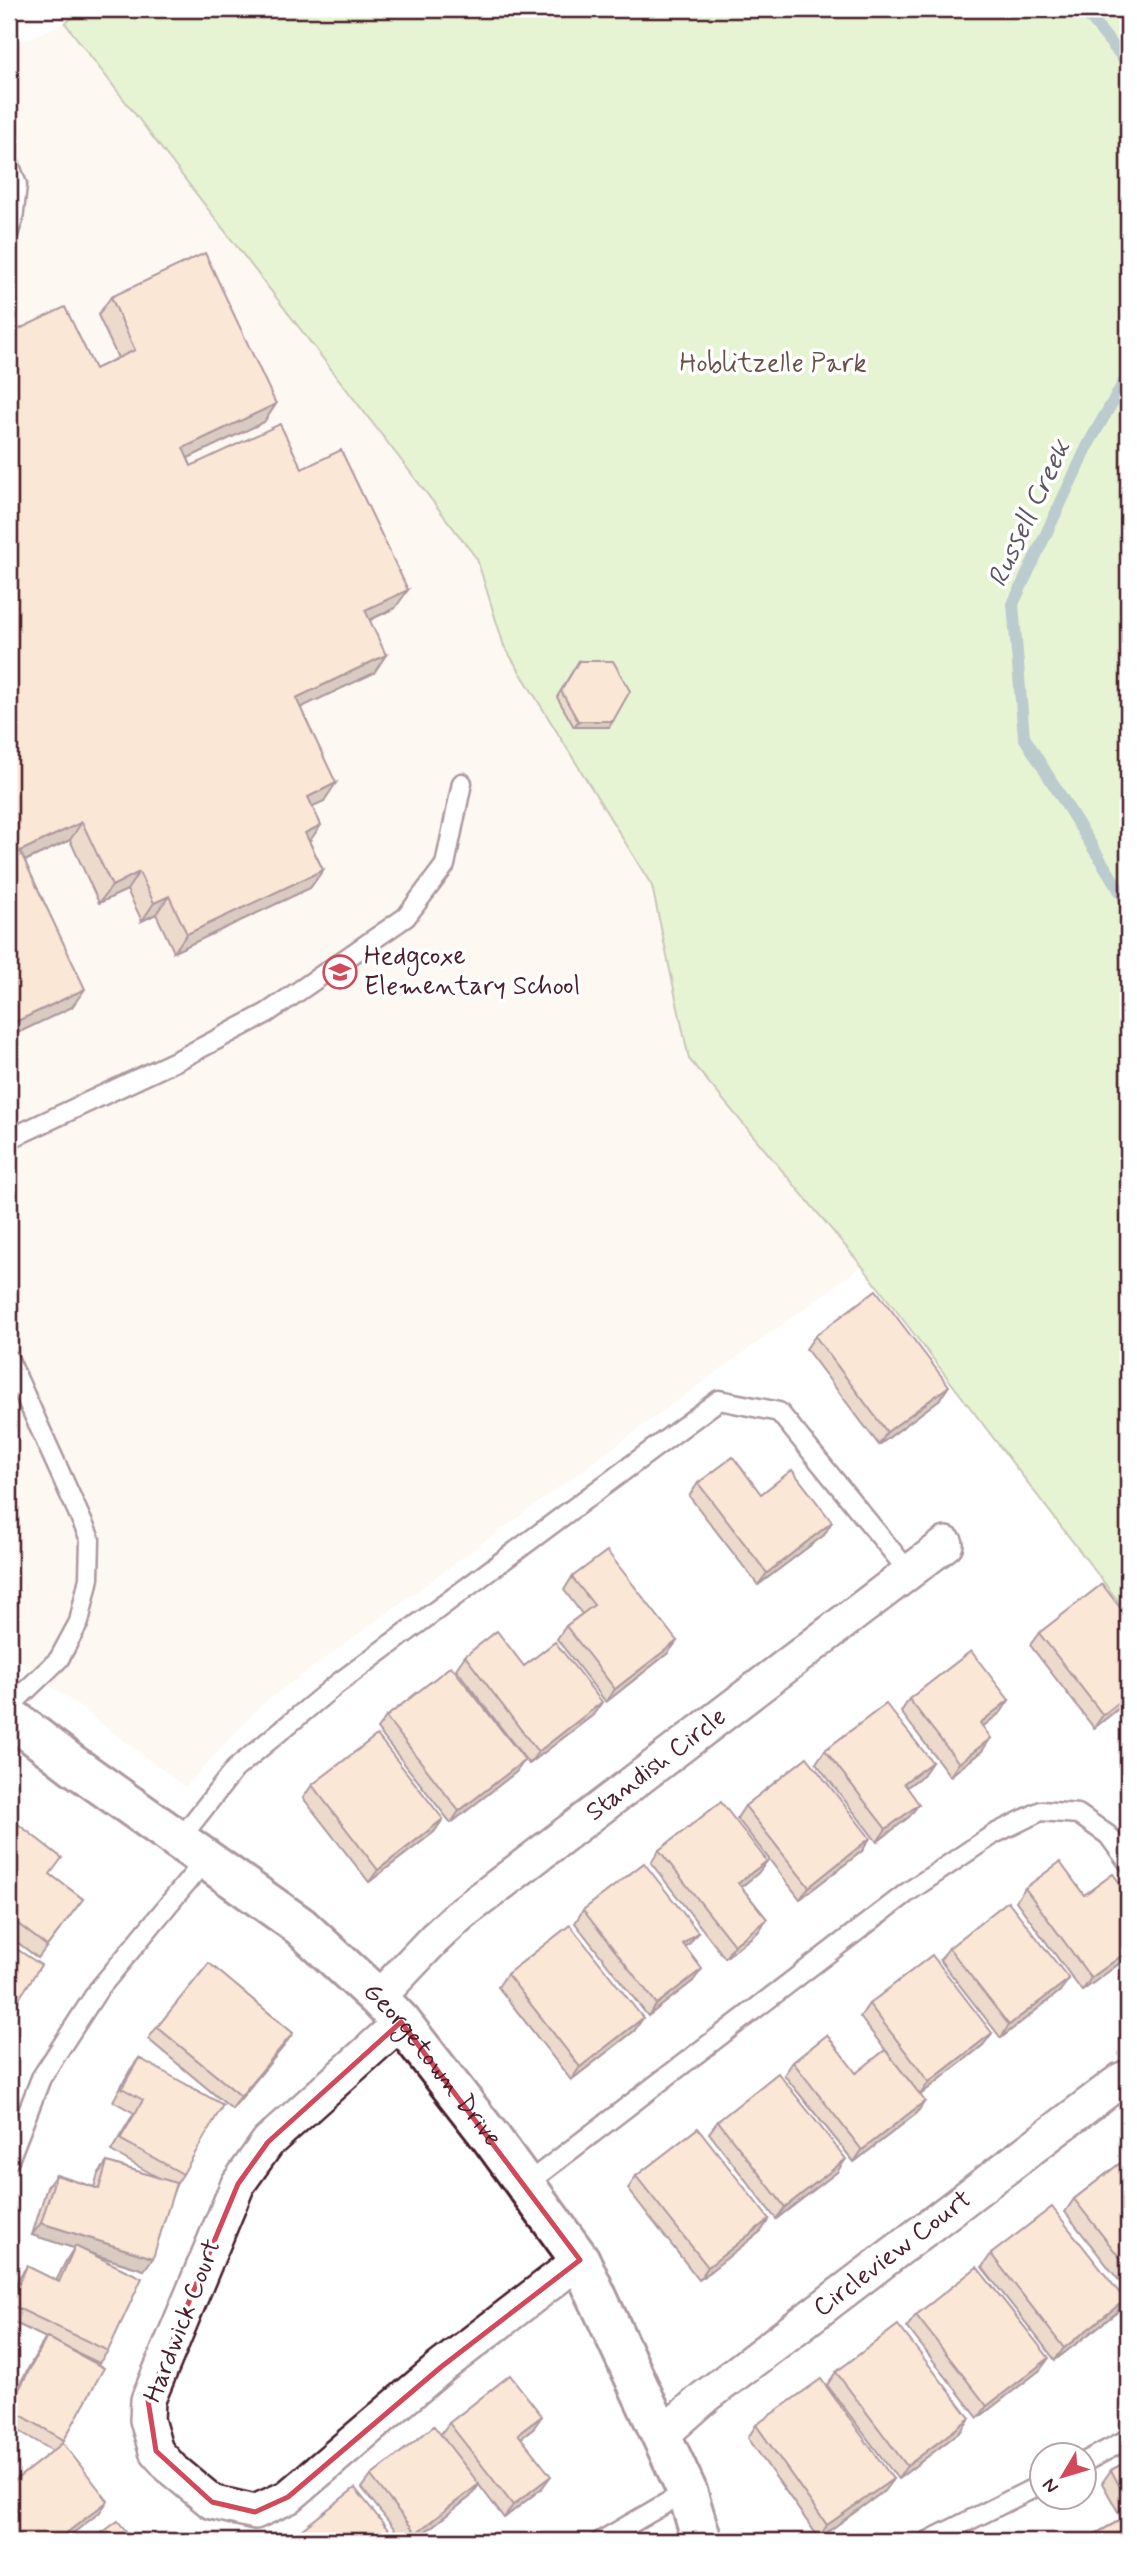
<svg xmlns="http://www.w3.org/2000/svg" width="1137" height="2550" viewBox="0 0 1137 2550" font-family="Mynerve,sans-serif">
<rect width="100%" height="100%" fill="#fff"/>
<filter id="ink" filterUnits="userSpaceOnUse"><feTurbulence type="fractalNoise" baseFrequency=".0143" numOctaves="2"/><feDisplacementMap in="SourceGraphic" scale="14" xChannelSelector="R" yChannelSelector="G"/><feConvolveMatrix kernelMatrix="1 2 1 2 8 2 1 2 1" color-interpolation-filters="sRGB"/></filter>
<g filter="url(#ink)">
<polygon fill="#fcefe4" points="65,23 477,559 504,646 652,886 689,1059 862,1266 261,1705 185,1787 9,1654 9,46"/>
<polygon fill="#c9e69d" stroke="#8a8264" stroke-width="2" points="85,9 1128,9 1128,1614 862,1266 689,1059 652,886 504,646 477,559 65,23"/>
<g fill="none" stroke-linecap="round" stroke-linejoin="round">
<g stroke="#6c8c93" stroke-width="12">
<polyline points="1083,9 1128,64"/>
<polyline points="1128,375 1089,443 1013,604 1024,737 1128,904"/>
</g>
<defs>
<g id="lane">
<polyline points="9,163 17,185 13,220 9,231"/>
<polyline points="9,1139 180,1059 267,1013 406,917 445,865 462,783"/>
<polyline points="9,1360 90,1539 89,1578 79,1622 59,1659 9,1707"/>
<polyline points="179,1840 235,1769 337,1684 719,1400 779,1412 909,1572"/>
<polyline points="9,2160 41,2078 98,1990 206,1859"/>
<polyline points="525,2185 908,1892 994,1834 1041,1811 1078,1814 1108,1835 1128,1862"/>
<polyline points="1084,2462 1128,2439"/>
<polyline points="601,2541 687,2491"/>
<polyline points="928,2541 1042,2484"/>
</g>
<g id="street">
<path id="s1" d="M378 1998 434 1939 461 1914 946 1544"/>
<polyline points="401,2022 268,2142 238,2184 148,2400 147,2420 156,2451 172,2469 212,2502 255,2512 288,2497 441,2367 580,2260"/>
<path id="s2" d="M663 2434 705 2397 1121 2080 1128 2077"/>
</g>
<g id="secondary">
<path id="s3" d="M9 1716 73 1765 300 1926 378 1998 401 2022 492 2139 580 2260 687 2491 702 2541"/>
</g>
</defs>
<use href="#lane" stroke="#4a1f2b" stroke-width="23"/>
<use href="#street" stroke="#4a1f2b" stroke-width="38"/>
<use href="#secondary" stroke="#4a1f2b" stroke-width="44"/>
<use href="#lane" stroke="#fff" stroke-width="18"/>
<use href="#street" stroke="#fff" stroke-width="33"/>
<use href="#secondary" stroke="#fff" stroke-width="38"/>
</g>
<g fill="#d4ad8e" stroke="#4a1f2b" stroke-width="2">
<polygon points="111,297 276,404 264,422 188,458 191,466 302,469 395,608 370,620 374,673 300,707 324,801 312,806 321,825 309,841 323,870 310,888 174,952 156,914 142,921 127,890 99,903 70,840 25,861 72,1007 9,1037 9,334 95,369 118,358 98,315"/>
<polygon points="579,661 609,727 574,727 557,697"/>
<polygon points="815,1336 940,1399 879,1445 806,1349"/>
<polygon points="698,1483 761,1494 824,1535 758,1585 689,1496"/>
<polygon points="572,1577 677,1641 668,1653 606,1702 557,1639 566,1626 582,1614 564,1590"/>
<polygon points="1039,1633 1128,1701 1094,1728 1030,1645"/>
<polygon points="465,1656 524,1666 602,1702 593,1715 529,1764 456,1669"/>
<polygon points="909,1699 1009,1700 1001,1712 982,1727 982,1751 950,1776 901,1712"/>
<polygon points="386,1717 516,1772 451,1823 377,1729"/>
<polygon points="825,1750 932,1762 923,1775 907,1787 910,1816 877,1842 816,1763"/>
<polygon points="312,1785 443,1819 434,1832 369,1882 303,1798"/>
<polygon points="745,1806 870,1838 862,1851 800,1899 737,1818"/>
<polygon points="9,1817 50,1875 83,1899 38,1958 9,1936"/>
<polygon points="659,1850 767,1861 758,1873 741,1887 767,1919 758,1932 725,1958 651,1863"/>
<polygon points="1025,1888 1128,1957 1082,1991 1016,1901"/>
<polygon points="583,1910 698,1932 689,1944 685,1947 693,1981 648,2016 575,1923"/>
<polygon points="949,1948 1060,1991 1001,2038 940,1960"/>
<polygon points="507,1974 643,2018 634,2031 571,2080 498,1987"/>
<polygon points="869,2004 992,2033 983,2045 920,2095 860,2017"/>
<polygon points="157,2027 284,2046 232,2109 148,2039"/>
<polygon points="139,2058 183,2174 176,2185 144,2270 92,2254 108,2351 99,2363 70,2349 64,2440 59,2446 99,2513 9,2541 9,2485 53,2451 9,2425 9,2403 39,2349 46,2338 9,2320 9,2299 18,2279 27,2266 56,2281 67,2259 74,2248 32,2235 47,2187 56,2175 94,2187 98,2174 107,2162 159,2178 111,2151 134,2113 113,2101 130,2070"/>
<polygon points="793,2062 856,2073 917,2113 854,2162 784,2075"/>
<polygon points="718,2121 837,2172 776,2219 709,2133"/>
<polygon points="1128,2157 1128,2292 1065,2212 1074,2199"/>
<polygon points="636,2176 769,2219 761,2231 699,2280 628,2189"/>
<polygon points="991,2254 1125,2300 1116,2313 1055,2360 982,2267"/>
<polygon points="916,2315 1040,2370 978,2418 907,2327"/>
<polygon points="836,2372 970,2418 961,2431 898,2479 827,2385"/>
<polygon points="449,2423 533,2429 521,2438 542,2488 504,2518 479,2485 470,2497 413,2541 404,2541 362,2488 371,2476 440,2435"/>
<polygon points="756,2425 893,2479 884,2491 819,2538 748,2438"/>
<polygon points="1128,2461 1128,2541 1089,2541 1095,2534 1122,2519 1102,2483 1111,2470"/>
<polygon points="296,2534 397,2541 291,2541"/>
</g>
<g fill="#ac8d74" stroke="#4a1f2b" stroke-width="2">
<polygon points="276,404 264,422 171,466 183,448"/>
<polygon points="408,590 395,608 352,628 365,610"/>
<polygon points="386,655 374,673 283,716 296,698"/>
<polygon points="578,721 613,721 609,727 574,727"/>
<polygon points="336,783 324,801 296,814 308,797"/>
<polygon points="82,822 70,840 9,868 20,851"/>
<polygon points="321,825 309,842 305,833"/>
<polygon points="323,870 310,888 174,952 187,934"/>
<polygon points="139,872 127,890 99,903 112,886"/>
<polygon points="169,896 156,914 142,921 154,903"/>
<polygon points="85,989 72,1007 9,1037 9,1025"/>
<polygon points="949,1386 940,1399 879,1445 887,1432"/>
<polygon points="832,1522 824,1535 758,1585 767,1573"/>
<polygon points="677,1641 668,1653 606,1702 615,1689"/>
<polygon points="1128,1695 1128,1701 1094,1728 1103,1715"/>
<polygon points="1009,1700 1001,1712 971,1736 980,1723"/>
<polygon points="602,1702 593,1715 529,1764 538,1752"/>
<polygon points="991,1738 982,1751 950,1776 959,1763"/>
<polygon points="525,1760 516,1772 451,1823 459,1811"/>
<polygon points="932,1762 923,1775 895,1796 904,1783"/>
<polygon points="919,1804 910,1816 877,1842 886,1829"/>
<polygon points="443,1819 434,1832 369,1882 378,1870"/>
<polygon points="870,1838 862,1851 800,1899 809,1887"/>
<polygon points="767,1861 758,1873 730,1896 738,1883"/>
<polygon points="767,1919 758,1932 725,1958 734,1945"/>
<polygon points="698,1932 689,1944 674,1956 683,1944"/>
<polygon points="1128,1951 1128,1957 1082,1991 1091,1978"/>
<polygon points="702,1969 693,1981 648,2016 657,2004"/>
<polygon points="1069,1979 1060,1991 1001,2038 1009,2025"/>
<polygon points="643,2018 634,2031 571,2080 580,2067"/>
<polygon points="293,2033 284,2046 232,2109 241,2096"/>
<polygon points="992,2033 983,2045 920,2095 929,2082"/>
<polygon points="925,2101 917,2113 854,2162 862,2150"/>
<polygon points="846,2159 837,2172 776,2219 785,2207"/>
<polygon points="769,2219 761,2231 699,2280 708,2267"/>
<polygon points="41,2223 153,2258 144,2270 32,2235"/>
<polygon points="1125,2300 1116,2313 1055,2360 1064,2348"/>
<polygon points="1049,2358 1040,2370 978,2418 987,2406"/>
<polygon points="542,2416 533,2429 510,2447 518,2434"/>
<polygon points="970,2418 961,2431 898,2479 907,2466"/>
<polygon points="551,2476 542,2488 504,2518 513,2505"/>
<polygon points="893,2479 884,2491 819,2538 827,2525"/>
<polygon points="479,2484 470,2497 413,2541 410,2541 416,2533"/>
<polygon points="108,2501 99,2513 63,2541 56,2541"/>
</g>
<g fill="#f6c9a5" stroke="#4a1f2b" stroke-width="2">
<polygon points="205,253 276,404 183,448 191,466 280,424 302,469 341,450 408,590 365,610 386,655 296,698 336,783 308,797 321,825 305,833 323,870 187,934 169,896 154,903 139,872 112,886 82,822 20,851 85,989 9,1025 9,334 65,307 95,369 135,350 111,297"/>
<polygon points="579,661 613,661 630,691 613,721 578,721 561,691"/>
<polygon points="876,1290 949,1386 887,1432 815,1336"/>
<polygon points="733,1457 761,1494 792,1470 832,1522 767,1573 698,1483"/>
<polygon points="607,1551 677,1641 615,1689 566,1626 594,1605 572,1577"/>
<polygon points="1102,1584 1128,1618 1128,1695 1103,1715 1039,1633"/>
<polygon points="497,1631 524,1666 555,1642 602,1702 538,1752 465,1656"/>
<polygon points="971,1651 1009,1700 980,1723 991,1738 959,1763 909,1699"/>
<polygon points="451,1666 525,1760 459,1811 386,1717"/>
<polygon points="886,1704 932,1762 904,1783 919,1804 886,1829 825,1750"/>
<polygon points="377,1735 443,1819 378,1870 312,1785"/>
<polygon points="807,1757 870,1838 809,1887 745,1806"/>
<polygon points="721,1802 767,1861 738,1883 767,1919 734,1945 659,1850"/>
<polygon points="9,1817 62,1858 50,1874 83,1899 47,1946 9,1917"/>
<polygon points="1060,1862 1084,1895 1113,1874 1128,1894 1128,1951 1091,1978 1025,1888"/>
<polygon points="644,1863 698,1932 683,1944 702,1969 657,2004 583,1910"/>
<polygon points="1008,1901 1069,1979 1009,2025 949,1948"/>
<polygon points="570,1925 643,2018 580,2067 507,1974"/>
<polygon points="9,1944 41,1965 9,2014"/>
<polygon points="932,1955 992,2033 929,2082 869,2004"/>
<polygon points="209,1963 293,2033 241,2096 157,2027"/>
<polygon points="827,2035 856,2073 885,2050 925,2101 862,2150 793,2062"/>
<polygon points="139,2058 223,2105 183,2174 120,2139 143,2100 122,2088"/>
<polygon points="778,2073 846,2159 785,2207 718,2121"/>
<polygon points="698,2128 769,2219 708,2267 636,2176"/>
<polygon points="1128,2157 1128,2268 1074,2199"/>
<polygon points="107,2162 176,2183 153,2258 41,2223 56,2175 99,2189"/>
<polygon points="1052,2207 1125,2300 1064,2348 991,2254"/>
<polygon points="75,2246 142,2278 108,2351 9,2304 27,2266 59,2282"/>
<polygon points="977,2267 1049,2358 987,2406 916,2315"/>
<polygon points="898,2325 970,2418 907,2466 836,2372"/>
<polygon points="47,2337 104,2368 64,2440 9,2408"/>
<polygon points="510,2375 542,2416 518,2434 551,2476 513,2505 449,2423"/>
<polygon points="821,2379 893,2479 827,2525 756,2425"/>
<polygon points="434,2426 479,2484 416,2533 371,2476"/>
<polygon points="63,2443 108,2501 56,2541 9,2541 9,2516 17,2510 9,2499 9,2485"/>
<polygon points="1128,2461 1128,2502 1111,2470"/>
<polygon points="355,2488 397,2541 301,2541 296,2534"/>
<polygon points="1128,2516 1128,2541 1099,2541 1095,2534"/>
<polygon points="118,2521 134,2541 91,2541"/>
</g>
</g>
<path d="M0 0H1137V2550H0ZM401 2022 580 2260 441 2367 288 2497 255 2512 212 2502 156 2451 148 2400 238 2184 268 2142Z" fill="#fff" fill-opacity=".55" fill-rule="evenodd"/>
<path fill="none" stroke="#d1495b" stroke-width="5" stroke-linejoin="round" d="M401 2022 580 2260 441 2367 288 2497 255 2512 212 2502 156 2451 148 2400 238 2184 268 2142Z"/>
<defs>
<symbol id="school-ring" viewBox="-11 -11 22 22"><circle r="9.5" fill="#fff" stroke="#d1495b" stroke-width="1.5"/><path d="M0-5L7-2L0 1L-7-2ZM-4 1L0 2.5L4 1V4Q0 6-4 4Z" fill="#d1495b"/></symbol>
</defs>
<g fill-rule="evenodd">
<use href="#school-ring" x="321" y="953" width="38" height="38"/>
</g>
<g text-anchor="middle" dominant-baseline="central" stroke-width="7" stroke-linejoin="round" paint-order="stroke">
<g font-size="26" fill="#6a5148" stroke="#fff">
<text x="773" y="364">Hoblitzelle Park</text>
</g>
<g font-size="26" fill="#4a1f2b" stroke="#fff" text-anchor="start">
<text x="364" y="957">Hedgcoxe<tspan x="364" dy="30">Elementary School</tspan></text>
</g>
<g font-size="26" fill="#4a1f2b" stroke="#fff">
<text stroke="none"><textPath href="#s1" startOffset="364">Standish Circle</textPath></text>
<text stroke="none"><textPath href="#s3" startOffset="551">Georgetown Drive</textPath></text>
<text stroke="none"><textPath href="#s2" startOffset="292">Circleview Court</textPath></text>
<text transform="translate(183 2321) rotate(-69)">Hardwick Court</text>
</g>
<g font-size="28" font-style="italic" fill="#5b555f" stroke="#fff">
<text transform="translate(1030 514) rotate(-65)">Russell Creek</text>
</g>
</g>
<rect width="1137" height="2550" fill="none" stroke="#fff" stroke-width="35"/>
<rect x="18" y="18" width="1102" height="2515" fill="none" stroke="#4a1f2b" stroke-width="2.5" filter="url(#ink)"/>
<g transform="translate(1063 2476) rotate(232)"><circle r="33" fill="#ffffff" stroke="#b7a5aa" stroke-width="2"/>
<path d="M0-5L12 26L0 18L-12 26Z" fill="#d1495b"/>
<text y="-10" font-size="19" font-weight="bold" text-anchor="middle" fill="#4a1f2b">N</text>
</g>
</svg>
